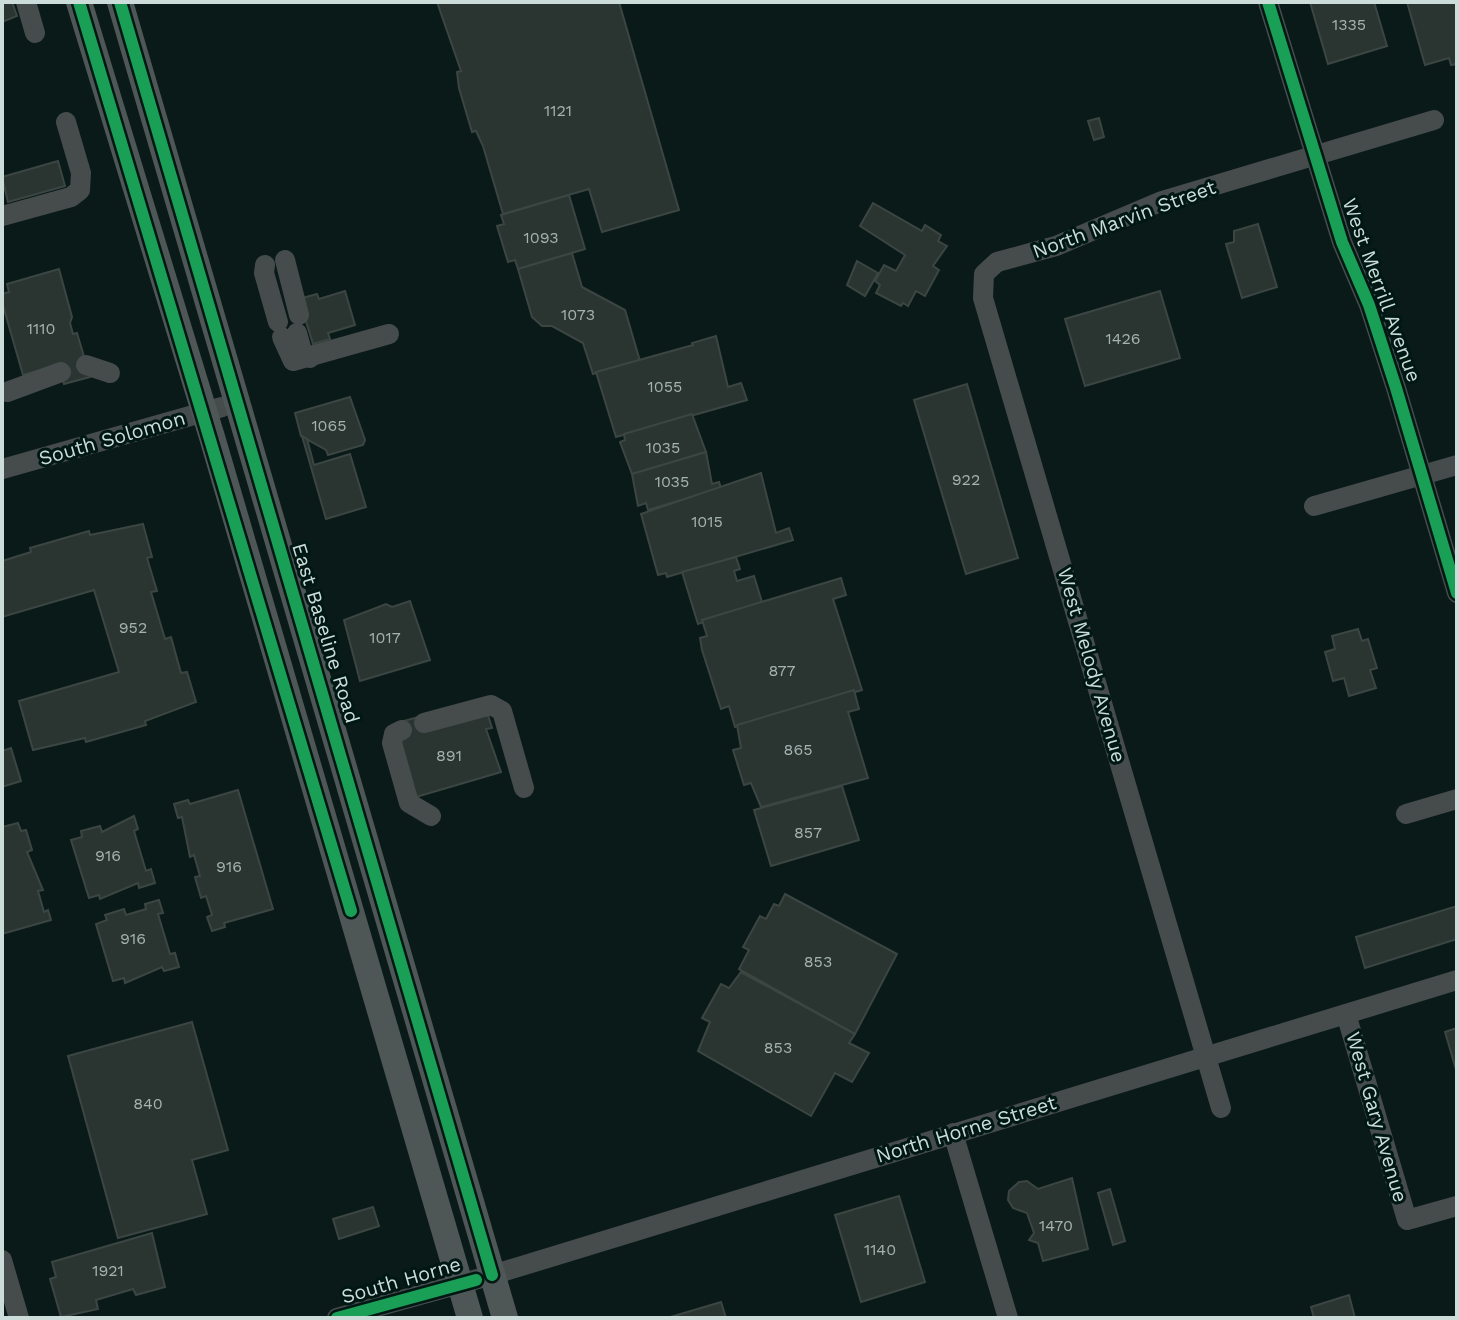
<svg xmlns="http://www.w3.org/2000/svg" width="1459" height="1320" viewBox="0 0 1459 1320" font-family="'Work Sans',sans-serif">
<rect width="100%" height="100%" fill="#0a1a18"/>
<g fill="#2a3532" stroke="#3b4642" stroke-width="2">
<polygon points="2,2 12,2 17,16 2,22"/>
<polygon points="437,2 619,2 679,210 602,232 589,189 503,214 483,146 476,131 472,132 459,88 457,72 461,71"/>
<polygon points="1310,2 1374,2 1387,46 1328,64"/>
<polygon points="1407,2 1457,2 1457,64 1451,65 1449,58 1425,65"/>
<polygon points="1099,118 1104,137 1094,140 1088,121"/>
<polygon points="58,161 65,186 8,202 2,177"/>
<polygon points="569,195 585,249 518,269 515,260 508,262 497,226 504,224 501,215"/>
<polygon points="873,203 922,231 925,225 941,235 938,241 947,246 933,266 939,270 925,296 916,291 908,306 903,303 901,306 876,293 880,285 875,281 884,265 896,271 905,255 860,226"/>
<polygon points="1258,224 1277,287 1242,298 1226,244 1234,242 1234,231"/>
<polygon points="572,253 582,287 625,310 640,361 593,374 583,343 552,326 542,326 532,317 518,269"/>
<polygon points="857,261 878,273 865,296 847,285"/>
<polygon points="59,269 72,317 70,323 73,334 77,333 90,377 64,384 58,365 23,375 2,302 2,294 9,292 7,284"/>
<polygon points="345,291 355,325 328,333 330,339 313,344 299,299 317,294 319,299"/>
<polygon points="1160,291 1180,358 1085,386 1065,319"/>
<polygon points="716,336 728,387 741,383 747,400 616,437 596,372 693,345 692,343"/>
<polygon points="967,384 1018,558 966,574 914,400"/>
<polygon points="350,397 365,440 363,445 328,455 326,450 301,436 295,413"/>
<polygon points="692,414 706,452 632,474 620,442 625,440 624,434"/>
<polygon points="302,436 307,439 314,465 350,454 366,507 326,519"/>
<polygon points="706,452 712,484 719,482 721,488 648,510 646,503 638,506 632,474"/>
<polygon points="761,473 776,533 789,528 793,540 667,577 666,573 658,575 641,514"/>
<polygon points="143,524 152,557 147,558 157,591 151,592 165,639 171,637 181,673 187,672 196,702 145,721 146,725 86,742 85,738 33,750 19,701 119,672 94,590 2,617 2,561 31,552 30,548 89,531 90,535"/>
<polygon points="736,557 740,569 734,571 737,581 754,576 762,602 698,624 682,572"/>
<polygon points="841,578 846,595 833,599 862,690 735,727 729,706 721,709 702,650 700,638 707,636 702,620"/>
<polygon points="410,601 430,660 360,681 344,620 386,604 392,607"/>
<polygon points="1358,629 1362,641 1368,639 1377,668 1370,670 1376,688 1349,696 1344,678 1333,681 1325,652 1335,649 1332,636"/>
<polygon points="854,690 859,709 848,712 868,778 761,807 751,783 744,785 733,750 741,748 737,725"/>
<polygon points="487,712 492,728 486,729 501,772 416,797 399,737 400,722 422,716"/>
<polygon points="11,748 21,781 2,787 2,751"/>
<polygon points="842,786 859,840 771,866 754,810"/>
<polygon points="238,790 273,909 224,923 225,927 212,931 207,917 212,915 206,896 201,898 195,877 200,876 194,855 190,857 182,817 178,818 174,804 188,800 190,804"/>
<polygon points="134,816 138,829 134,831 146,871 151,869 155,883 139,888 138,883 100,899 99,895 89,898 71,840 82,837 81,831 100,826 102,832"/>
<polygon points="18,823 21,831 26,830 32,850 27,852 43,890 38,891 44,912 48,910 51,920 2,934 2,827"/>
<polygon points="785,894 897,954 855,1034 739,969 749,950 743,947 760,916 766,919 774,904 779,906"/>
<polygon points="159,900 163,913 158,914 170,954 175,953 179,967 164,971 162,967 125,983 124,978 113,981 96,924 107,920 105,915 124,909 126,915 146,909 145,904"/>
<polygon points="1457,906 1457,939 1365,968 1356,937"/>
<polygon points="741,972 855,1034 849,1043 869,1053 852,1082 835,1073 811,1116 698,1051 710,1022 702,1018 721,984 729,988"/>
<polygon points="192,1022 228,1150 192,1160 207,1214 118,1238 68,1056"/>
<polygon points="1457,1028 1457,1073 1445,1032"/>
<polygon points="1072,1178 1088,1249 1043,1261 1038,1243 1029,1240 1034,1233 1027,1213 1013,1208 1008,1200 1009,1191 1019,1182 1027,1181 1038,1189"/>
<polygon points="1110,1189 1125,1241 1113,1245 1098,1193"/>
<polygon points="899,1196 925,1282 861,1302 835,1215"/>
<polygon points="373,1207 379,1226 339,1239 333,1219"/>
<polygon points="152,1233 165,1287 136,1295 133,1289 96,1300 98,1309 61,1317 50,1279 56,1277 52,1262"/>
<polygon points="1349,1295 1355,1318 1314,1318 1311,1307"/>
<polygon points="721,1302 726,1318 667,1318"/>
</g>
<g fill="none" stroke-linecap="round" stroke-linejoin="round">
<g stroke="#464c4c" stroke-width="20">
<polyline points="26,2 35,33"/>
<polyline points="1268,2 1342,242 1369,305 1396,388 1457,593"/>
<polyline points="2,216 71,197 80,190 81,173 66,122"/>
<polyline points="285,260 299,315"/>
<polyline points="265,265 264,273 278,322"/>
<polyline points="297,333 302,351 310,358"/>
<polyline points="282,337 293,361 389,334"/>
<polyline points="86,365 110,373"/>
<polyline points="7,392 61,372"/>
<polyline points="2,469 222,407"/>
<polyline points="1314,506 1457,465"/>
<polyline points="424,723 491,705 502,711 524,788"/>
<polyline points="402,730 394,734 392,743 409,803 431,816"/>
<polyline points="1406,814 1457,799"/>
<polyline points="1346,1014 1407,1220 1457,1206"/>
<polyline points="1221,1108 983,298 984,274 997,262 1056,246 1162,201 1434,120"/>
<polyline points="953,1133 1008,1318"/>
<polyline points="2,1260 19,1318"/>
<polyline points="337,1318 492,1275 1457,980"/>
</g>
<g stroke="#4e5656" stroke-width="26">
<polyline points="79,2 212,437 470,1318"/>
<polyline points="120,2 505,1318"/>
</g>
<defs>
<g id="cycleway">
<polyline points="79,2 351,911"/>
<polyline points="120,2 492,1275"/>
<polyline points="1268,2 1342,242 1369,305 1396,388 1457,593"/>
<polyline points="337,1318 476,1280"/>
</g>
</defs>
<use href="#cycleway" stroke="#001814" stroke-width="17"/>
<use href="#cycleway" stroke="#1a9f57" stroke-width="12"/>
</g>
<g text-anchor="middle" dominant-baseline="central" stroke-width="6" stroke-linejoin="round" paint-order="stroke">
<g font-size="16" fill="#a4b3af">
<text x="1349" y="24">1335</text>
<text x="558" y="110">1121</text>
<text x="541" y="237">1093</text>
<text x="578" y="314">1073</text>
<text x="41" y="328">1110</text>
<text x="1123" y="338">1426</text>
<text x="665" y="386">1055</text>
<text x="329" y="425">1065</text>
<text x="663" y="447">1035</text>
<text x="966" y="479">922</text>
<text x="672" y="481">1035</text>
<text x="707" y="521">1015</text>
<text x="133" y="627">952</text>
<text x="385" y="637">1017</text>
<text x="782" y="670">877</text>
<text x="798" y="749">865</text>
<text x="449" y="755">891</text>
<text x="808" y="832">857</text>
<text x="108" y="855">916</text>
<text x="229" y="866">916</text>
<text x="133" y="938">916</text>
<text x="818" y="961">853</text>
<text x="778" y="1047">853</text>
<text x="148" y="1103">840</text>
<text x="1056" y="1225">1470</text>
<text x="880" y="1249">1140</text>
<text x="108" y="1270">1921</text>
</g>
<g font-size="20" fill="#ccddd9" stroke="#001814">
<text transform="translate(1124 219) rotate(-20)">North Marvin Street</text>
<text transform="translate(1382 290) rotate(70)">West Merrill Avenue</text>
<text transform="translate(112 438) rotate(-16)">South Solomon</text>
<text transform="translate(326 633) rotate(73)">East Baseline Road</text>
<text transform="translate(1092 665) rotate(74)">West Melody Avenue</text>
<text transform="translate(1377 1117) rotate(74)">West Gary Avenue</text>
<text transform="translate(966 1129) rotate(-17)">North Horne Street</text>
<text transform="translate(401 1280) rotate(-16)">South Horne</text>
</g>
</g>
<rect width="1459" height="1320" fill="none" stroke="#ccddd9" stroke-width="8"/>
</svg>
